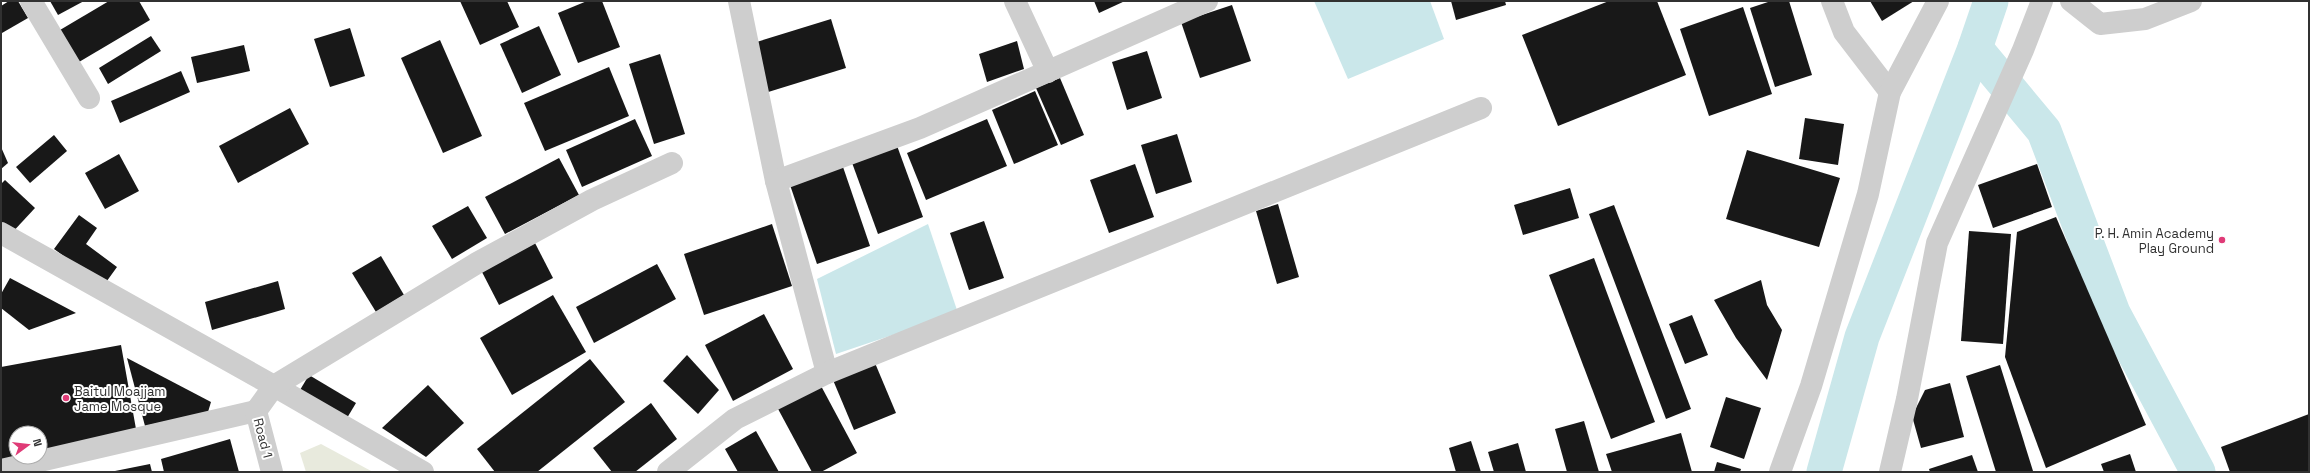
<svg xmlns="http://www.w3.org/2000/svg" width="2310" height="473" viewBox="0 0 2310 473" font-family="'Space Grotesk',sans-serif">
<rect width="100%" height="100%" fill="#fff"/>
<polygon fill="#e8eadd" points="321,444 373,472 306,472 300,453"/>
<g fill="#cae7ea">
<polygon points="1314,1 1430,1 1444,39 1348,79"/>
<polygon points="928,224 958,313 836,354 817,279"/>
</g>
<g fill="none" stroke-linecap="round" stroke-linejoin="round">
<g stroke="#cae7ea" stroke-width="35">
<polyline points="1975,48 2044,131 2113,313 2198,472"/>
<polyline points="1824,472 1862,337 1975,48 1991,1"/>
</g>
</g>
<g fill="#181818">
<polygon points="9,1 18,1 28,18 2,33 1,6"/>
<polygon points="50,1 84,1 58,15"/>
<polygon points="109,1 139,1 150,20 79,62 60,30"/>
<polygon points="460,1 507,1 519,27 480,45"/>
<polygon points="587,1 602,1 620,47 578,63 558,13"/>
<polygon points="1094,1 1125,1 1099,13"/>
<polygon points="1451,1 1505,1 1506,5 1456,20"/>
<polygon points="1609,1 1657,1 1686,75 1558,126 1522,35"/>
<polygon points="1771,1 1789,1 1812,75 1775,87 1750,8"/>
<polygon points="1870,1 1914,1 1882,21"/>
<polygon points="1232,5 1251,61 1200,78 1181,22"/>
<polygon points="1743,7 1772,94 1709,116 1680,29"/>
<polygon points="831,19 846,68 765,93 750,44"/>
<polygon points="539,26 561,75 522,93 500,44"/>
<polygon points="350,28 365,76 330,87 314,39"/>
<polygon points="151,36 161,51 108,84 99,68"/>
<polygon points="440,40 482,136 443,153 401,58"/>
<polygon points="1017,41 1024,69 987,82 979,54"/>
<polygon points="244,45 250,71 197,83 191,57"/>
<polygon points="1147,51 1162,98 1127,110 1112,62"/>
<polygon points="660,54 685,134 654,144 629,64"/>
<polygon points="609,67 629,116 545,151 524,103"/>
<polygon points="181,71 190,92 120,123 111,101"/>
<polygon points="1060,78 1084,135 1061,145 1036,88"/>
<polygon points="1035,91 1058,145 1014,164 992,110"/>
<polygon points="290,108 309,144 238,183 219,146"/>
<polygon points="1805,118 1844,124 1838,165 1799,159"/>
<polygon points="635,119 652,156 582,187 566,150"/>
<polygon points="987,119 1007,166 926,200 907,153"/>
<polygon points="1177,134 1192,182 1156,194 1141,145"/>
<polygon points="54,135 67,151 30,183 16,167"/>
<polygon points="896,143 923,217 878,234 851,160"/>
<polygon points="1,147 8,163 1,169"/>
<polygon points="1747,150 1840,178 1819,247 1726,219"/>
<polygon points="119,154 139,191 105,209 85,173"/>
<polygon points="559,158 579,195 505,234 485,197"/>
<polygon points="842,164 870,246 817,264 789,182"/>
<polygon points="1135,164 1154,217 1109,233 1090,180"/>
<polygon points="2037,164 2052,207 1993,228 1978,185"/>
<polygon points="5,180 35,208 9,236 1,229 1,184"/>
<polygon points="1570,188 1579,218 1523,235 1514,205"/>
<polygon points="1278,204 1299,277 1277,284 1256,211"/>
<polygon points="1614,205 1691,409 1666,419 1589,214"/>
<polygon points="468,206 487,238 452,259 432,226"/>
<polygon points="79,215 97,228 86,244 117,267 104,285 54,249"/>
<polygon points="2056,217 2146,425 2046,468 2005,357 2017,232"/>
<polygon points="984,221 1004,278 969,290 950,233"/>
<polygon points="772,224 792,286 704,315 684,254"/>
<polygon points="1969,231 2011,234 2003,344 1961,341"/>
<polygon points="535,243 553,278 499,305 482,272"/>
<polygon points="381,256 404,295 376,312 352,273"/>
<polygon points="1594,258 1655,422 1611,439 1549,275"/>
<polygon points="657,264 676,299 594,343 576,307"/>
<polygon points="10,278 76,313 29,330 1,308 1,294"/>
<polygon points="1761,280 1767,305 1782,330 1767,380 1736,338 1714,300"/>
<polygon points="278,281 285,309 212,330 205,302"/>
<polygon points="553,295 586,352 512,395 480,338"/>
<polygon points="764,314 793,369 733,401 705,345"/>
<polygon points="1692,315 1708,355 1685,364 1669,324"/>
<polygon points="121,345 136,429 40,452 40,433 16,433 16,458 1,461 1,367"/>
<polygon points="687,355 719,390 698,414 663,381"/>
<polygon points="127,358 211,402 208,412 145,426"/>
<polygon points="590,359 625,402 537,472 495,472 477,449"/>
<polygon points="875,363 896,413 854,430 833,380"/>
<polygon points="2000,365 2033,471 2029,472 1996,472 1966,376"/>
<polygon points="309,375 356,403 347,418 300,390"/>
<polygon points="1950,383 1964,437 1921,448 1912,416 1925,390"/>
<polygon points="820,384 857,453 821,472 812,472 777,407"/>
<polygon points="428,385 464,423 426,457 382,428"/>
<polygon points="1726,397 1761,408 1744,459 1710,447"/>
<polygon points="651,403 677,439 635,472 612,472 593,448"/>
<polygon points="2309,414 2309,472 2230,472 2221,447"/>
<polygon points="1584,421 1599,472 1567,472 1555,429"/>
<polygon points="756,431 779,472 738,472 725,449"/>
<polygon points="1681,433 1692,472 1612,472 1606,454"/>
<polygon points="230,439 239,472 164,472 161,459"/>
<polygon points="1471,441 1481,472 1456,472 1449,448"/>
<polygon points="1518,443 1526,472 1494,472 1488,452"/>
<polygon points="2130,454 2136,472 2104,472 2101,464"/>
<polygon points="1972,455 1978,472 1930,472 1929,469"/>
<polygon points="1717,462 1741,469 1740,472 1714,472"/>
<polygon points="150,464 152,472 115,472 115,471"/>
</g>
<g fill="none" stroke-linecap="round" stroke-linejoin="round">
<g stroke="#cecece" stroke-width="22">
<polyline points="31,1 89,98"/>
<polyline points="739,1 776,181 827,373"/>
<polyline points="1015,1 1048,72"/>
<polyline points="1832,1 1844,32 1890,92"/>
<polyline points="2071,1 2100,24 2145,19 2191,1"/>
<polyline points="776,181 920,128 1207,1"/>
<polyline points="1,233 274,386 423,472"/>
<polyline points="1,470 256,411"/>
<polyline points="272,472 256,411 274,386 477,263 592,200 672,163"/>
<polyline points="668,472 735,419 827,373 1481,108"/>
<polyline points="1780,472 1811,386 1868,194 1890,92 1938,1"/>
<polyline points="1890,472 1907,399 1937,243 2023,50 2042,1"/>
</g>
</g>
<g fill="#e03b77" stroke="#fff" stroke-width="1.5">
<circle cx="2222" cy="240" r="4"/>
<circle cx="66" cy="398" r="4"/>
</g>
<g text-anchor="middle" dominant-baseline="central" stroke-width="4" stroke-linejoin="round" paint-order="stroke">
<g font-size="13" fill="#313131" stroke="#fff" text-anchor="end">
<text x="2214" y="233">P. H. Amin Academy<tspan x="2214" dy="15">Play Ground</tspan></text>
<text x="74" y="391" text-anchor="start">Baitul Moajjam<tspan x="74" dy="15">Jame Mosque</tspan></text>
</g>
<g font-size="13" fill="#313131" stroke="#fff">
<text transform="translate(263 438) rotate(75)">Road 1</text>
</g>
</g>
<rect width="2310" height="473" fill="none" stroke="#313131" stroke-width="4"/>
<g transform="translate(28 445) rotate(75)"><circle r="19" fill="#ffffff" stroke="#adadad"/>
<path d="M0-3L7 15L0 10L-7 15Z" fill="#e03b77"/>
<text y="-6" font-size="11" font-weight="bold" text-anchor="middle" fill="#313131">N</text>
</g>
</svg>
